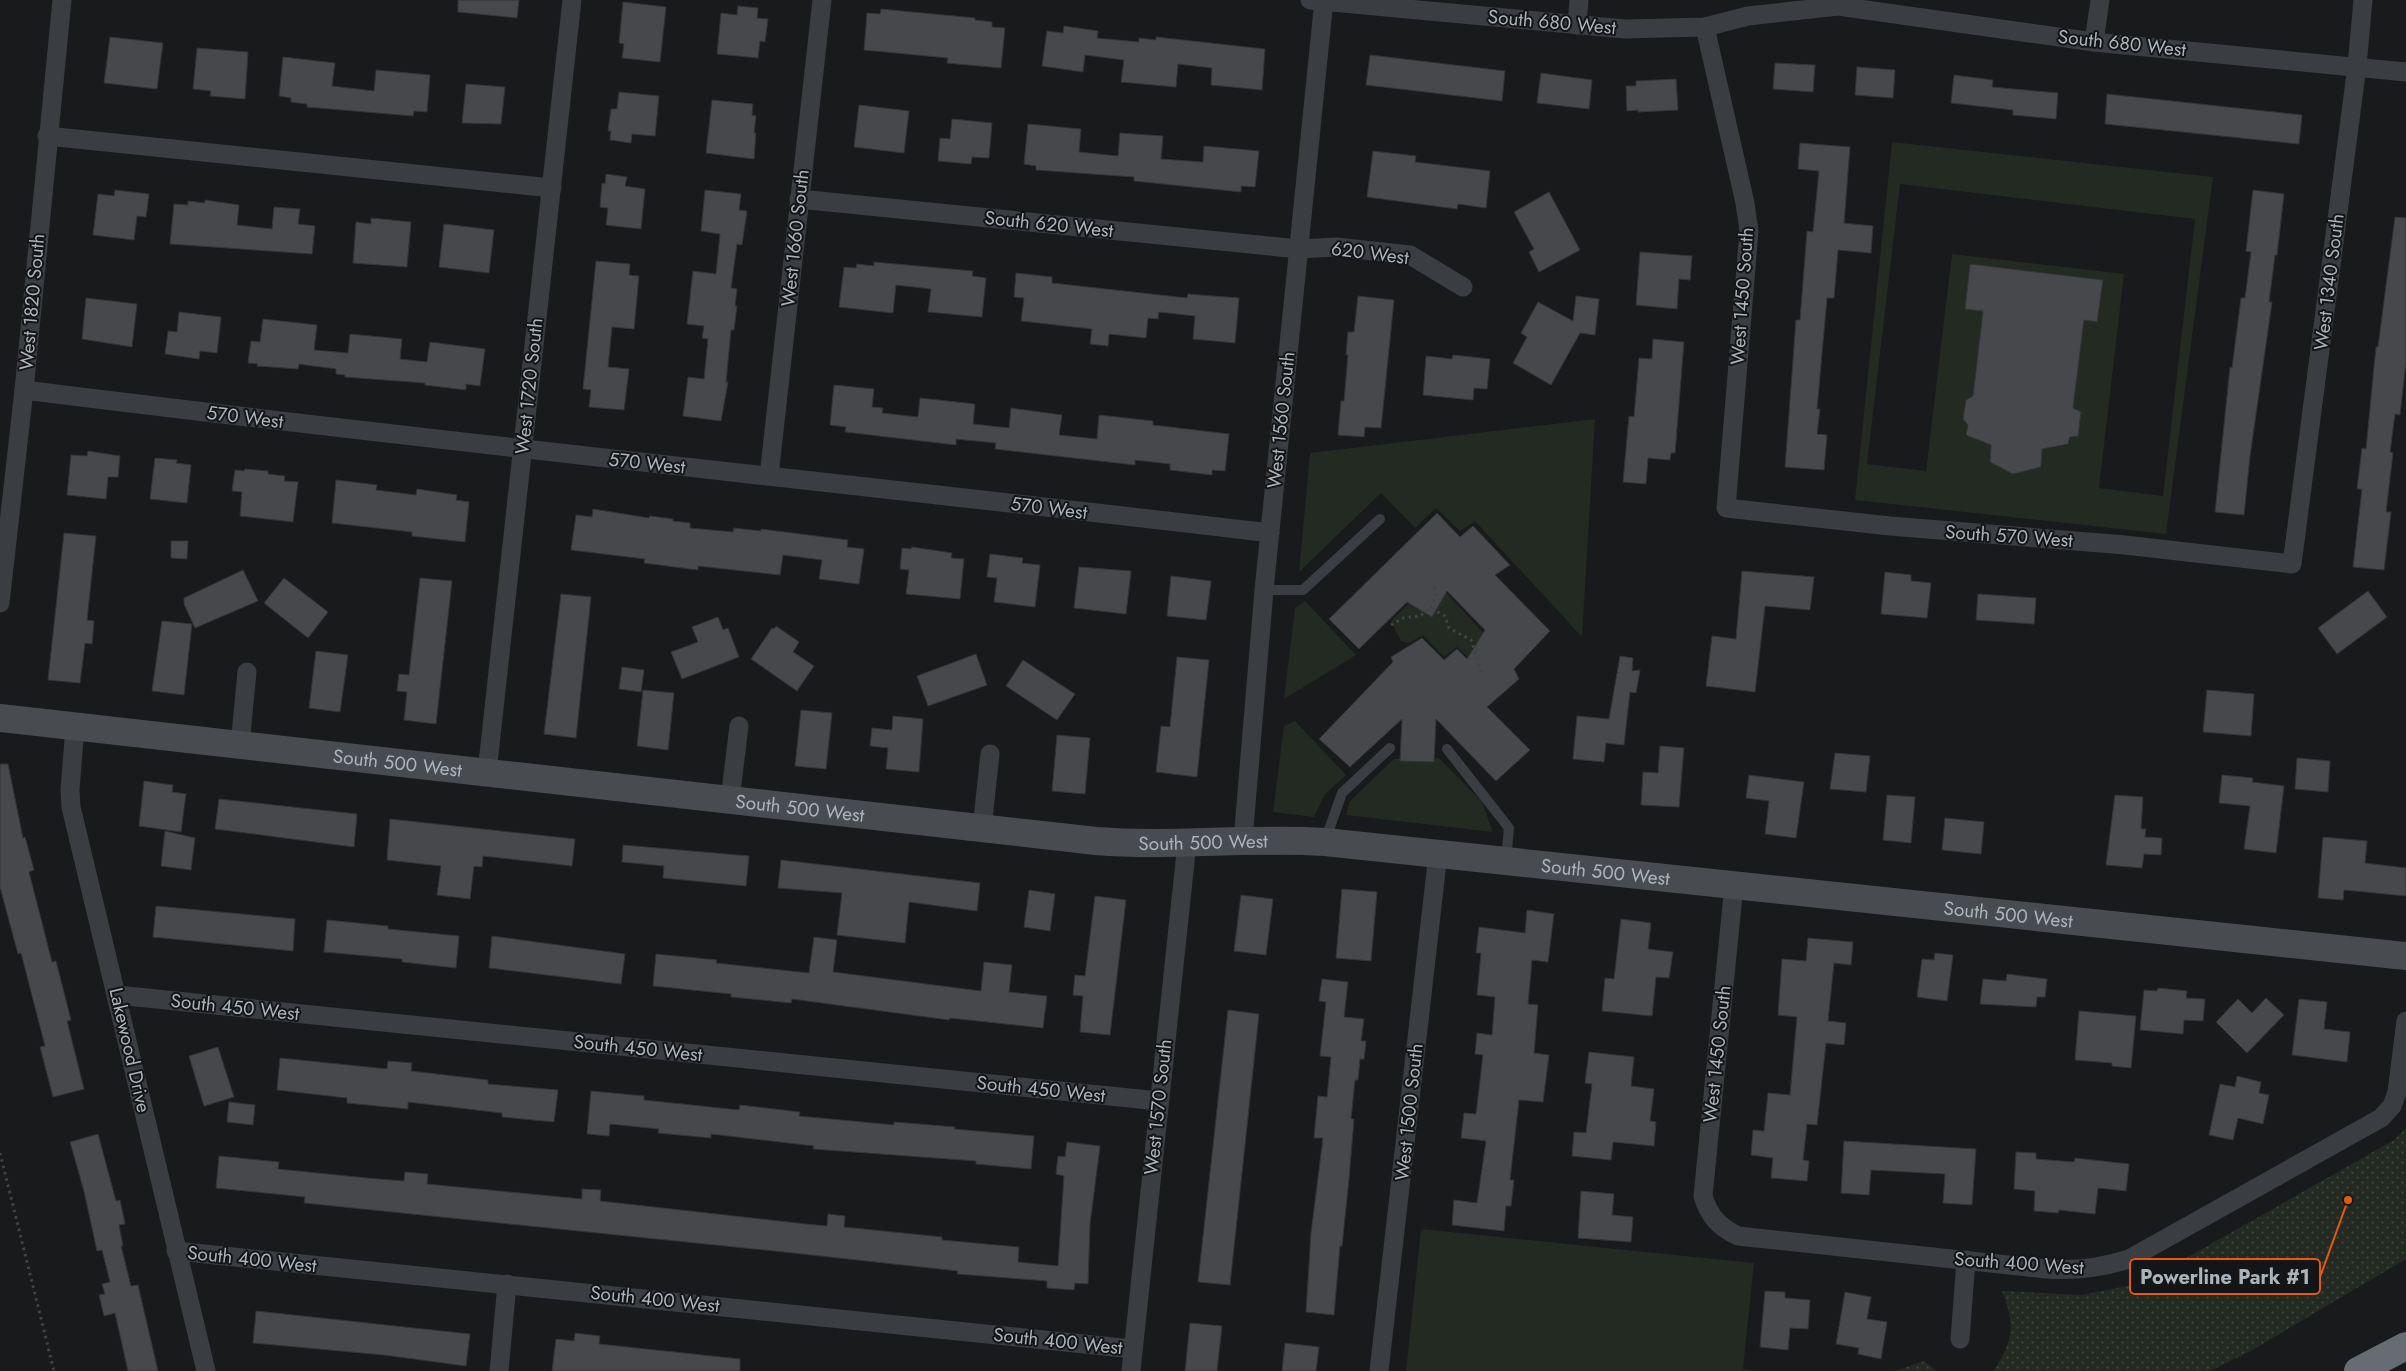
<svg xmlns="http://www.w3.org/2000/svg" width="2406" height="1371" viewBox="0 0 2406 1371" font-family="Jost,sans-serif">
<defs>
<pattern id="park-dots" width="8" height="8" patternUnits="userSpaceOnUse" patternTransform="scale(1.25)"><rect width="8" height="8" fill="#222a21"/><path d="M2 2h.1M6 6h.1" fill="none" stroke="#3f463f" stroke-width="1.8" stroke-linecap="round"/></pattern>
</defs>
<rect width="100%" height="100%" fill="#191a1c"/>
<g fill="#222a21" fill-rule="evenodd">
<path d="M1892 142 2213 177 2166 534 1855 500ZM1900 184 2195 219 2163 496 2099 488 2124 274 1952 254 1926 471 1867 464ZM1970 264 2103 280 2097 322 2084 320 2073 408 2081 412 2068 445 2042 449 2041 467 2013 474 1990 462 1991 445 1966 435 1968 425 1963 419 1966 400 1973 396 1983 311 1965 308Z"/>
<polygon points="1595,419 1582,637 1475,521 1460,531 1436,508 1415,528 1381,493 1299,572 1310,453"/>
<polygon points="1439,585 1503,654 1483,672 1457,647 1444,657 1423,635 1409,643 1401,641 1391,621 1426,586"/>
<polygon points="1305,601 1356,655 1284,699 1295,608"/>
<polygon points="1295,721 1346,775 1325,794 1314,817 1273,812 1284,726"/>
<polygon points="1439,758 1482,802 1493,832 1346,815 1350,801 1394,759"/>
<polygon points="1421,1229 1754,1263 1743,1369 1760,1371 1406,1371"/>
</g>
<g fill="url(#park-dots)">
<path d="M2406 1128V1259L2249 1352 2210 1371H1992L1995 1369C2014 1338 2015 1325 2002 1291L2082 1295 2142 1283 2394 1140Z"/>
<polygon points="1924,1361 1937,1371 1895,1371"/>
</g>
<g fill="#46484c" stroke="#333438">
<polygon points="458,0 519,0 517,18 458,12"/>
<polygon points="623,2 666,7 660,62 622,58 624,44 619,43"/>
<polygon points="738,6 758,8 757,18 768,19 765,42 760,41 758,58 717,54 721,13 737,15"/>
<polygon points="881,9 975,18 975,20 992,22 992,27 1005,28 1001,68 947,63 948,58 864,50 867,13 880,14"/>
<polygon points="1064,26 1098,31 1097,38 1139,42 1139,38 1156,40 1156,37 1265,49 1262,90 1211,85 1212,68 1178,64 1176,87 1121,82 1124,60 1085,55 1083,72 1042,66 1047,31 1063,33"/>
<polygon points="110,37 163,43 157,89 104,83"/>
<polygon points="197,48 248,52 245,99 210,96 211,91 193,89"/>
<polygon points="1370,55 1505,71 1502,101 1366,85"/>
<polygon points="283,57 335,63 332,86 374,91 376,70 430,75 427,112 414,111 413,116 307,107 307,104 291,102 291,98 279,96"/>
<polygon points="1775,63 1815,65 1813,92 1773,89"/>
<polygon points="1857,67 1895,70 1893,98 1855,95"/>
<polygon points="1541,73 1592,80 1589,109 1537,103"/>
<polygon points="1954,75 1993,80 1992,87 2058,93 2056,119 2013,115 2013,110 1951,103"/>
<polygon points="1676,79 1678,110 1638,112 1638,110 1627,111 1626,86 1636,86 1636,81"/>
<polygon points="466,84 505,87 501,124 462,123"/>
<polygon points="619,92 659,96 655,136 632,134 631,143 610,140 611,131 608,131 611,109 617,109"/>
<polygon points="2107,94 2302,115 2299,144 2105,124"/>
<polygon points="712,100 753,104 752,115 756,116 754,133 756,133 754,159 706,153"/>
<polygon points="859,105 909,111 904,153 854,147"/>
<polygon points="952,119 992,123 989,158 972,157 971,164 938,161 940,138 950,139"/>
<polygon points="1028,124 1081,129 1079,152 1118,156 1120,133 1163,136 1161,159 1203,162 1204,146 1259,151 1255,187 1241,186 1241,192 1134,181 1134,177 1036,170 1036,166 1024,164"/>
<polygon points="1800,143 1850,147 1844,223 1873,226 1871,253 1838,250 1834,298 1827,298 1817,409 1820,409 1817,434 1827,435 1824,470 1785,467 1796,320 1800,320 1807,231 1813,232 1819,171 1798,169"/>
<polygon points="1373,151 1416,156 1415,162 1490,171 1486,208 1458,204 1457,209 1367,197"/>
<polygon points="606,174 627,177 625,186 645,189 641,229 606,225 608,208 600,207 602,183 605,184"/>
<polygon points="115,190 149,194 146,217 137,216 134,240 93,235 98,194 114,196"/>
<polygon points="705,190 741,194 739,210 747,211 742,245 737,244 731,288 737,289 735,306 737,306 734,330 731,330 726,382 728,382 721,421 683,416 688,377 704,379 708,339 702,338 704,326 687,324 693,271 716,274 720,234 701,231"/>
<polygon points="2253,190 2284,194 2277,255 2275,255 2269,302 2272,302 2250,456 2244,515 2215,512 2230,367 2232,368 2241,298 2245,298 2251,252 2246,251"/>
<polygon points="1549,192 1580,250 1539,272 1529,252 1534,249 1514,212"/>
<polygon points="205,200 239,205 237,225 272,229 274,207 300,209 298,224 315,226 312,254 170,244 174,204 188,205 188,201 205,203"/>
<polygon points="2395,217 2406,218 2406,362 2400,415 2395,414 2390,452 2393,453 2386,512 2391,512 2384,570 2353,567 2362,489 2357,489 2362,448 2366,449 2376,347 2378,347"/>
<polygon points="371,218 411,222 407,267 353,263 356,222 371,224"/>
<polygon points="444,224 494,230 489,273 439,267"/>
<polygon points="1640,252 1692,256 1690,280 1679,279 1677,309 1636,305"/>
<polygon points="596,261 630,264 629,275 639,276 634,329 612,327 608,367 629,369 624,410 589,407 591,390 583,389"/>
<polygon points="874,262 973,271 972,276 986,278 982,317 928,312 931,289 896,285 893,313 839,307 844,267 856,268 857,264 874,266"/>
<polygon points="1970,264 2103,280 2097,322 2084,320 2073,408 2081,412 2078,436 2070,437 2068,444 2042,449 2041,467 2013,474 1990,462 1991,445 1966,435 1968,425 1963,419 1966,400 1973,396 1983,311 1965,309"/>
<polygon points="1016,273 1052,277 1052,283 1187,298 1188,294 1239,298 1235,343 1193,339 1195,316 1159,312 1158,319 1148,318 1146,338 1109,334 1108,346 1090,344 1092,329 1021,321 1024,298 1014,297"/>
<polygon points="1358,296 1394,300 1381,428 1365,427 1364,437 1338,435 1341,401 1344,401 1348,355 1346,355 1348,332 1354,332"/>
<polygon points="1576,296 1599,299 1595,335 1580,333 1551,385 1513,363 1527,337 1521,333 1538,302 1573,321"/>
<polygon points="86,298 137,304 132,347 82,339"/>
<polygon points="179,312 221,317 217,353 200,351 199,359 165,354 168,331 177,332"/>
<polygon points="263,319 317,325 314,350 348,353 350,334 402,339 400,359 427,362 430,342 485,349 480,386 466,384 466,390 425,385 425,383 345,377 345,375 336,374 336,369 299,364 298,369 257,366 258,364 248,363 251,341 260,342"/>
<polygon points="1653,339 1684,342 1675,453 1671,453 1670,460 1648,458 1646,484 1623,482 1629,416 1634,417 1639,358 1652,359"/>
<polygon points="1453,355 1490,359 1487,389 1474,388 1473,400 1423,395 1426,356 1452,359"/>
<polygon points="834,385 874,389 872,407 883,408 882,413 918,417 920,398 975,404 973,424 1009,428 1011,408 1062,415 1059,435 1097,439 1099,415 1153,421 1153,425 1229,434 1225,471 1212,470 1212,475 1170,470 1170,464 1135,460 1135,465 995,449 996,443 956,439 956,445 845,432 846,427 830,425"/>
<polygon points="88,451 120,456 118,477 108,477 106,499 67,495 71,455 87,456"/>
<polygon points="155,458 177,460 176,463 191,465 187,503 150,499"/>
<polygon points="245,469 268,471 268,474 285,476 284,481 298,482 293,522 240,516 242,492 232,491 235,470 244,471"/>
<polygon points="336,480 377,485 376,490 416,495 417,489 457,495 456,500 469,502 465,542 412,536 412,532 332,523"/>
<polygon points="593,509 649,518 650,516 673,519 673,521 690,523 690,528 733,532 734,528 761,531 761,529 848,540 847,547 864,549 859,584 819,579 822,560 783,555 780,575 698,566 698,570 644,563 645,559 571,550 576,515 592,517"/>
<polygon points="1437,513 1460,537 1473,526 1510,565 1495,575 1550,631 1514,669 1519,679 1487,707 1530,750 1496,781 1436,719 1434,762 1400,761 1402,719 1350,767 1319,739 1393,662 1391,657 1422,638 1444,660 1457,649 1467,659 1485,630 1447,591 1432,617 1407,602 1359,649 1329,619"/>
<polygon points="64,533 96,536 87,620 94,621 92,644 85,643 80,683 48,680"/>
<polygon points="171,541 188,541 187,559 171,558"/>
<polygon points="912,547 952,553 951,558 964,559 960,599 906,594 909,570 900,569 902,548 911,549"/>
<polygon points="990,554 1023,558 1022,563 1040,565 1035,607 994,602 997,578 987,577"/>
<polygon points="1079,567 1131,571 1126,614 1074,608"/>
<polygon points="243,570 258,601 195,628 184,604 184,598"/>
<polygon points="1742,571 1814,577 1810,610 1765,606 1755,692 1706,686 1712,636 1736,639"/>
<polygon points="1885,572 1911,575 1911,581 1931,583 1927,618 1881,614"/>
<polygon points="1171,576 1211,581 1206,620 1167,616"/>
<polygon points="284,578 328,612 308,638 264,603"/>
<polygon points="420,578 452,581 436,724 404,720 407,692 397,691 399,674 409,675"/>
<polygon points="2368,591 2387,617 2337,654 2318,628"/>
<polygon points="561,594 591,597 576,738 544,734"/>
<polygon points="1978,594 2036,598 2034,624 1976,620"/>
<polygon points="718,617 723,630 728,628 739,657 682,679 671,652 698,642 692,627"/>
<polygon points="162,621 192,624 184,695 152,691"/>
<polygon points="776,626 799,642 793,652 814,666 797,691 751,659 772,628 774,629"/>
<polygon points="316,651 348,655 340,712 309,708"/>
<polygon points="976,654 987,685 928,706 917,676"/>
<polygon points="1620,656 1633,658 1632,671 1640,670 1636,693 1630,692 1624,745 1606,743 1604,762 1573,759 1577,716 1609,719"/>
<polygon points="1177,657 1209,660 1197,777 1156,772 1161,726 1170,727"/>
<polygon points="1023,660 1075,694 1057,720 1006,686"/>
<polygon points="622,667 644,670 641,692 619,689"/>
<polygon points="643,690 674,693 668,750 637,746"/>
<polygon points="2207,690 2254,694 2251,736 2203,732"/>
<polygon points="801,710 832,713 826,769 795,766"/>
<polygon points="893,716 923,719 919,772 886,769 888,748 870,746 872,728 892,730"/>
<polygon points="1057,735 1090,738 1085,794 1052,791"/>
<polygon points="1660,746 1684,748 1679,807 1641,805 1643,772 1658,773"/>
<polygon points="1835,753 1870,756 1866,792 1830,789"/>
<polygon points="2297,758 2330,761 2328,792 2295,789"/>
<polygon points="0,764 8,764 23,838 25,837 34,870 29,872 52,962 56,961 71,1020 67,1021 84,1089 53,1097 40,1047 45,1046 21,953 18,954 0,887"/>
<polygon points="1749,775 1804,782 1796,838 1765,834 1769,801 1746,798"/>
<polygon points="2222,775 2253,778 2252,782 2284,786 2276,853 2244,849 2250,806 2219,803"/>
<polygon points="144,781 173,785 172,792 186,794 181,832 139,826"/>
<polygon points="1887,795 1915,797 1911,843 1883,840"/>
<polygon points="2115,795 2143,797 2141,829 2146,829 2145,837 2162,838 2161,855 2144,854 2142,868 2106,865"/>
<polygon points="219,799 357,814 354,847 215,829"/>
<polygon points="1945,818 1984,822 1981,854 1942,850"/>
<polygon points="390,819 575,839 572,866 483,856 482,867 474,866 470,899 437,895 441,866 387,860"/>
<polygon points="165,831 195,838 191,870 161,866"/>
<polygon points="2323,837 2367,841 2365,863 2406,868 2406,896 2344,890 2343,900 2318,898"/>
<polygon points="623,845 749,856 746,886 663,878 664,866 622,862"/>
<polygon points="781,860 980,883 977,911 909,902 905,943 837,935 842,893 778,888"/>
<polygon points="1342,889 1377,892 1371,961 1336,958"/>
<polygon points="1029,890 1055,894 1050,931 1024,927"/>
<polygon points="1241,895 1273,899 1266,955 1234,951"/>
<polygon points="1095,896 1126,900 1110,1035 1080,1032 1083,996 1073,995 1075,975 1085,976"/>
<polygon points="156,906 295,919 293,951 153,937"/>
<polygon points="1527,910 1554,914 1548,962 1532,960 1528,1004 1538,1005 1534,1053 1549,1055 1543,1102 1519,1100 1510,1180 1514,1180 1511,1206 1506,1206 1504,1231 1452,1225 1454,1200 1477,1203 1486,1141 1461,1138 1464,1113 1476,1114 1483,1055 1475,1054 1477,1033 1492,1035 1495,997 1477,995 1481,953 1476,953 1479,927 1525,933"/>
<polygon points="1621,919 1651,923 1648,949 1673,952 1669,978 1656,977 1652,1016 1602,1011 1605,978 1614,979"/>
<polygon points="327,920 388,926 388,929 459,936 456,968 402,962 402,959 324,952"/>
<polygon points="492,936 625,954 621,984 489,968"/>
<polygon points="814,937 837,940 833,972 981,991 984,962 1012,965 1009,992 1047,996 1043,1028 950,1018 949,1020 792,999 791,1003 731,997 731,994 653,986 656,954 717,960 716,963 809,973"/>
<polygon points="1808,938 1853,942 1851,965 1834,963 1828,1021 1846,1023 1844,1045 1826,1043 1817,1125 1807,1124 1803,1160 1809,1161 1807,1181 1771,1178 1773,1158 1751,1155 1753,1130 1764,1131 1768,1093 1790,1095 1797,1017 1778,1015 1782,959 1806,961"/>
<polygon points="1935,953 1953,955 1947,1001 1917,997 1922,959 1934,960"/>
<polygon points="2007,974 2047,979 2045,997 2037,997 2036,1007 1980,1004 1983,979 2006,981"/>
<polygon points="1322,979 1348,982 1344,1017 1364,1019 1361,1041 1366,1041 1364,1059 1360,1059 1358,1080 1355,1080 1351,1119 1354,1119 1349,1179 1342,1246 1340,1246 1334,1315 1306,1312 1311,1233 1323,1138 1314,1138 1318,1096 1327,1097 1331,1057 1320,1056 1326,1002 1319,1001"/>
<polygon points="2158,988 2187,991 2186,998 2205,999 2203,1021 2184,1020 2183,1034 2140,1030 2144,990 2157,991"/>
<polygon points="2266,998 2284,1015 2247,1053 2216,1022 2238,999 2252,1013"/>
<polygon points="2299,999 2327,1002 2324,1029 2350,1032 2347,1062 2292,1055"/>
<polygon points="1228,1010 1259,1014 1230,1285 1198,1282"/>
<polygon points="2079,1011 2136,1016 2131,1068 2112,1066 2112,1063 2075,1060"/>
<polygon points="218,1047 234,1097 204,1106 189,1056"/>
<polygon points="1589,1052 1634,1057 1631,1086 1654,1089 1650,1121 1656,1122 1654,1146 1613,1142 1611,1160 1572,1156 1574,1132 1586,1133 1592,1084 1585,1083"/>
<polygon points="280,1058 387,1069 388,1061 412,1063 411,1071 488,1080 488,1084 558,1090 554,1122 502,1117 502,1113 408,1102 408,1109 347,1103 347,1098 277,1090"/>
<polygon points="2237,1076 2261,1082 2259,1093 2269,1095 2263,1124 2238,1118 2233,1140 2209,1135 2220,1084 2235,1087"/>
<polygon points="591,1091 644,1096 644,1100 739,1110 740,1105 800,1112 799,1116 894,1125 894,1122 955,1127 954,1129 1034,1136 1031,1169 976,1164 976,1161 813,1149 814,1146 711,1134 711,1138 658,1133 659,1129 610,1124 609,1136 587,1134"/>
<polygon points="229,1102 255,1105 253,1125 227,1122"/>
<polygon points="98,1134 116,1201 120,1200 125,1224 119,1225 123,1246 121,1246 131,1286 138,1285 158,1371 128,1371 115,1313 104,1316 99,1295 105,1294 102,1284 110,1282 102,1250 97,1251 84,1191 70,1142"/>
<polygon points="1844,1141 1976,1149 1972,1205 1943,1203 1945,1174 1871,1170 1869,1195 1841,1193"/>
<polygon points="1067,1142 1100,1146 1090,1224 1088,1284 1075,1283 1074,1290 1047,1288 1047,1281 957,1274 958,1271 784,1252 304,1203 305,1197 216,1188 219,1156 279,1162 278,1169 367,1178 404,1181 405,1172 428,1174 427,1184 582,1199 582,1189 601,1190 600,1201 806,1224 827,1226 828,1214 845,1216 844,1227 942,1237 942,1240 1019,1247 1018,1262 1058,1266 1064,1176 1056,1174 1058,1156 1065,1157"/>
<polygon points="2016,1152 2036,1153 2036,1159 2074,1162 2075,1158 2129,1164 2126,1191 2098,1188 2095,1214 2059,1210 2058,1213 2034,1211 2035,1191 2014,1189"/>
<polygon points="1581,1191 1614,1194 1612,1215 1633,1217 1631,1242 1578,1238"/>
<polygon points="1765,1291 1785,1292 1785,1298 1810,1300 1808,1329 1790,1328 1788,1350 1760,1347"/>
<polygon points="1845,1292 1871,1297 1867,1319 1887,1322 1881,1359 1858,1354 1859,1348 1836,1344"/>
<polygon points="256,1311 470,1334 466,1366 384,1355 253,1343"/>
<polygon points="1190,1323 1222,1326 1217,1371 1185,1371"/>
<polygon points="575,1333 600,1336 599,1344 740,1359 740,1371 552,1371 556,1339 574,1341"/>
<polygon points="1285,1343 1319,1347 1316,1371 1282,1371"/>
</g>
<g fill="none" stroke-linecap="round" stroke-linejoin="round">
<g stroke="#404448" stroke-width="3" stroke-dasharray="2.5 4" stroke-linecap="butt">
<polyline points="1431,608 1436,596 1434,583"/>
<polyline points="1391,625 1403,618 1420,616 1431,608 1445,616 1449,628 1471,640 1483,676"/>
<polyline points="0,1153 54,1371"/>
</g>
<g stroke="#3a3d41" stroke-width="10">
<polyline points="1264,590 1303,590 1380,519"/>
<polyline points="1447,749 1509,828 1506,860"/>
<polyline points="1325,841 1342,793 1390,748"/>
</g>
<g stroke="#3a3d41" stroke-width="19">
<polyline points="1310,0 1625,29 1705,27 1748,16 1838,6 2094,42 2406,72"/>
<polyline points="1577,25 1579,0"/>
<polyline points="1705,27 1745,203 1749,231 1726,508 1890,526 2125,545 2292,564 2357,66 2363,0"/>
<polyline points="2094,42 2100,0"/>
<polyline points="47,136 552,188"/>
<polyline points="799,199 1299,249 1336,247 1410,255 1463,287"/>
<path d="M24 390C439 442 855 484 1270 533"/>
<polyline points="769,476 822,0"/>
<polyline points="0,603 24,390 62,0"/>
<polyline points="75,727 70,790 71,807 206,1371"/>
<polyline points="240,745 247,672"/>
<polyline points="487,772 572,0"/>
<polyline points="730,800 739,726"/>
<polyline points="982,828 990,754"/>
<polyline points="1243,840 1264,590 1324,0"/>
<path d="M1734 885 1703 1196C1709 1216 1719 1227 1738 1236L2046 1269C2075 1271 2101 1268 2129 1259L2381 1118 2392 1106 2397 1092 2406 1021"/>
<polyline points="117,995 1159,1101"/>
<polyline points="176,1251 1133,1349"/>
<polyline points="1960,1339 1966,1260"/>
<polyline points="499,1371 507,1284"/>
<polyline points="1131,1371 1187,843"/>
<polyline points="1379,1371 1438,854"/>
</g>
<path stroke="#484c51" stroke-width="28" id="s1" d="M0 718 1096 841C1172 847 1248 837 1325 842L2406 956"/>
<polyline stroke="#666c72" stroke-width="28" points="2358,1371 2406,1346"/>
</g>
<g text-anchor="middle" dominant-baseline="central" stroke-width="4" stroke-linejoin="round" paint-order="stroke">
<g font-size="19" fill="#acb4bb" stroke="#141517">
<text transform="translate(1552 22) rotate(5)">South 680 West</text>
<text transform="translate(2122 43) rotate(6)">South 680 West</text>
<text transform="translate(1049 224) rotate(6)">South 620 West</text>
<text transform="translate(795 238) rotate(-84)">West 1660 South</text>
<text transform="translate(1370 253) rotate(7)">620 West</text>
<text transform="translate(2329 282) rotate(-83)">West 1340 South</text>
<text transform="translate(1742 296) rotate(-86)">West 1450 South</text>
<text transform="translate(32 302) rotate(-85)">West 1820 South</text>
<text transform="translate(529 386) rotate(-84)">West 1720 South</text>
<text transform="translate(245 417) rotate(7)">570 West</text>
<text transform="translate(1281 420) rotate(-84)">West 1560 South</text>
<text transform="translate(647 463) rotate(6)">570 West</text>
<text transform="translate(1049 508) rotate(7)">570 West</text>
<text transform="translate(2009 536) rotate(4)">South 570 West</text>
<text stroke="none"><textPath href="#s1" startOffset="400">South 500 West</textPath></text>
<text stroke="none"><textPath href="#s1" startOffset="805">South 500 West</textPath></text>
<text stroke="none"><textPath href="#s1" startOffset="1210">South 500 West</textPath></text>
<text stroke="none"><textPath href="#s1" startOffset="1614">South 500 West</textPath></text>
<text stroke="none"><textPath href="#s1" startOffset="2019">South 500 West</textPath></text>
<text transform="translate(235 1007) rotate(6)">South 450 West</text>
<text transform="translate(638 1048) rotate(6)">South 450 West</text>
<text transform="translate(130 1050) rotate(77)">Lakewood Drive</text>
<text transform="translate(1717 1054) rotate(-84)">West 1450 South</text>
<text transform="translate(1041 1089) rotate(6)">South 450 West</text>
<text transform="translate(1158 1107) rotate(-84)">West 1570 South</text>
<text transform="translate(1409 1112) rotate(-84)">West 1500 South</text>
<text transform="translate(252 1259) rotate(6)">South 400 West</text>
<text transform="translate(2019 1263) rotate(4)">South 400 West</text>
<text transform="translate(655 1299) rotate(6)">South 400 West</text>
<text transform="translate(1058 1341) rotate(6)">South 400 West</text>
</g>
</g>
<path fill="none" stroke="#e8590c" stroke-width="2" d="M2348 1200L2320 1277"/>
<circle fill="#e8590c" stroke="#141517" stroke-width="2" cx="2348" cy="1200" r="5"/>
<rect fill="#141517" stroke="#e8590c" stroke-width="2" x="2130" y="1259" width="190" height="35" rx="5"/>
<g font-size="20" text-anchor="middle" font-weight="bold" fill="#acb4bb">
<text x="2225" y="1284">Powerline Park #1</text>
</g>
</svg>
